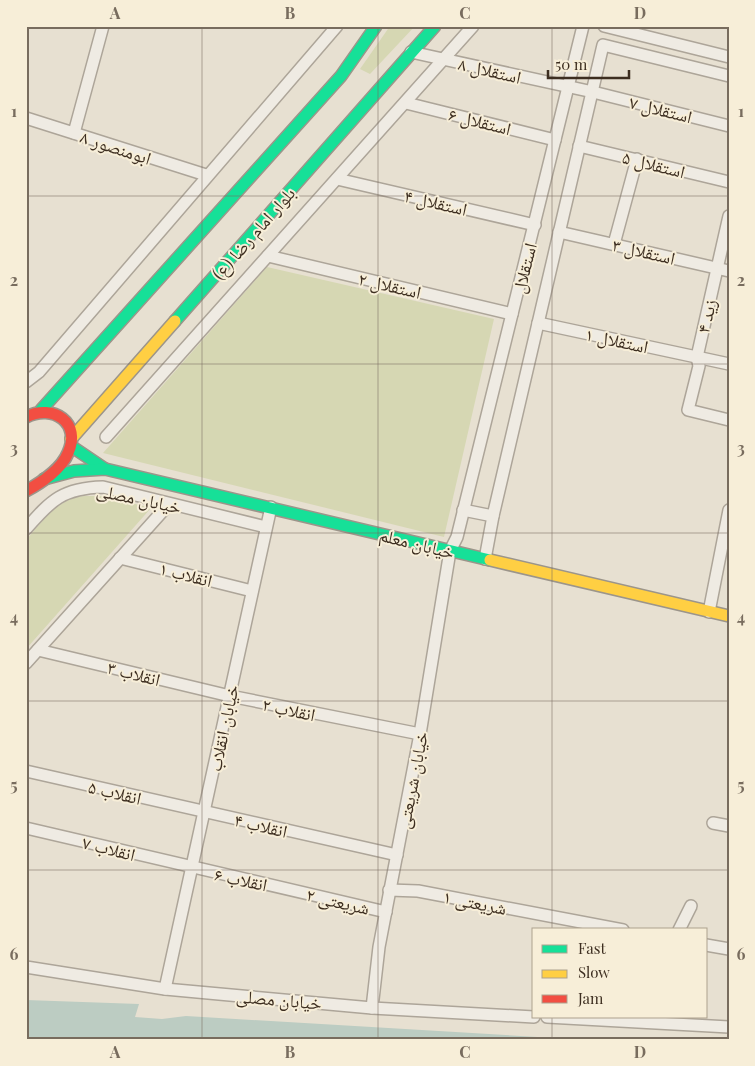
<svg xmlns="http://www.w3.org/2000/svg" width="755" height="1066" viewBox="0 0 755 1066" font-family="'Playfair Display','Noto Naskh Arabic',serif">
<rect width="100%" height="100%" fill="#e7e0d1"/>
<g fill="#d6d7b3">
<polygon points="390,26 415,26 370,74 360,69"/>
<polygon points="267,267 494,319 444,537 103,453"/>
<path d="M84 496H104L151 508 26 649V540C44 520 57 499 84 496Z"/>
</g>
<polygon fill="#bcccc2" points="26,1000 139,1004 135,1017 162,1019 186,1016 588,1040 26,1040"/>
<g fill="none" stroke-linecap="round" stroke-linejoin="round">
<defs>
<g id="street">
<polyline points="604,26 729,57"/>
<polyline points="411,52 593,92 729,126"/>
<polyline points="406,103 555,140"/>
<polyline points="26,118 206,175"/>
<polyline points="74,133 103,26"/>
<polyline points="579,146 729,182"/>
<polyline points="337,179 535,225"/>
<polyline points="729,216 697,357 699,366 688,410 729,420"/>
<polyline points="559,232 729,271"/>
<polyline points="614,244 637,159"/>
<polyline points="268,256 512,314"/>
<polyline points="538,323 729,364"/>
<polyline points="26,382 39,372 337,26"/>
<polyline points="106,437 473,26"/>
<polyline points="463,510 493,516"/>
<path d="M26 529C51 500 63 488 103 487L266 527"/>
<polyline points="120,558 252,591"/>
<polyline points="485,559 493,516 603,45 729,76"/>
<polyline points="709,612 729,510"/>
<polyline points="38,650 230,696 420,734"/>
<polyline points="26,663 169,504"/>
<polyline points="26,771 397,855"/>
<polyline points="713,823 729,826"/>
<polyline points="26,828 386,912"/>
<polyline points="389,890 418,891 623,930"/>
<polyline points="679,930 691,906"/>
<polyline points="706,945 729,949"/>
<polyline points="26,967 165,989 372,1008 534,1017"/>
<polyline points="165,989 271,507"/>
<polyline points="372,1008 379,947 420,734 450,551 457,537 583,26"/>
<polyline points="547,1017 729,1027"/>
</g>
<g id="fast">
<polyline points="175,321 435,26"/>
<polyline points="41,410 341,76 376,26"/>
<polyline points="71,446 105,469"/>
<polyline points="44,479 74,471 105,469 490,560"/>
</g>
<g id="slow">
<polyline points="71,439 175,321"/>
<polyline points="490,560 729,616"/>
</g>
<path id="jam" d="M26 417C53 403 82 423 68 453 61 470 42 482 26 491"/>
</defs>
<use href="#street" stroke="#ada599" stroke-width="14"/>
<use href="#fast" stroke="#9c958a" stroke-width="14"/>
<use href="#slow" stroke="#9c958a" stroke-width="14"/>
<use href="#jam" stroke="#9c958a" stroke-width="14"/>
<use href="#street" stroke="#efebe3" stroke-width="11"/>
<use href="#fast" stroke="#16e098" stroke-width="11"/>
<use href="#slow" stroke="#ffcf43" stroke-width="11"/>
<use href="#jam" stroke="#f24e42" stroke-width="11"/>
</g>
<path fill="none" stroke="#786c5e" stroke-width="1" stroke-opacity="0.55" d="M202 26V1040M378 26V1040M552 26V930M26 196H729M26 364H729M26 533H729M26 701H729M26 870H729M552 1017V1040"/>
<g text-anchor="middle" dominant-baseline="central" stroke-width="4" stroke-linejoin="round" paint-order="stroke">
<g font-size="18" fill="#3d2e20" stroke="#f7eed8">
<text transform="translate(490 70) rotate(13)">استقلال ۸</text>
<text transform="translate(661 109) rotate(14)">استقلال ۷</text>
<text transform="translate(480 121) rotate(14)">استقلال ۶</text>
<text transform="translate(116 147) rotate(18)">ابومنصور ۸</text>
<text transform="translate(654 164) rotate(14)">استقلال ۵</text>
<text transform="translate(436 202) rotate(13)">استقلال ۴</text>
<text transform="translate(253 233) rotate(-49)">بلوار امام رضا (ع)</text>
<text transform="translate(644 251) rotate(13)">استقلال ۳</text>
<text transform="translate(524 268) rotate(-76)">استقلال</text>
<text transform="translate(390 285) rotate(13)">استقلال ۲</text>
<text transform="translate(706 316) rotate(-77)">زید ۴</text>
<text transform="translate(617 340) rotate(12)">استقلال ۱</text>
<text transform="translate(139 498) rotate(12)">خیابان مصلی</text>
<text transform="translate(417 543) rotate(14)">خیابان معلم</text>
<text transform="translate(186 574) rotate(14)">انقلاب ۱</text>
<text transform="translate(134 673) rotate(14)">انقلاب ۳</text>
<text transform="translate(289 709) rotate(12)">انقلاب ۲</text>
<text transform="translate(223 728) rotate(-78)">خیابان انقلاب</text>
<text transform="translate(412 780) rotate(-79)">خیابان شریعتی</text>
<text transform="translate(115 792) rotate(13)">انقلاب ۵</text>
<text transform="translate(261 825) rotate(13)">انقلاب ۴</text>
<text transform="translate(109 848) rotate(14)">انقلاب ۷</text>
<text transform="translate(241 879) rotate(12)">انقلاب ۶</text>
<text transform="translate(338 901) rotate(13)">شریعتی ۲</text>
<text transform="translate(475 902) rotate(11)">شریعتی ۱</text>
<text transform="translate(279 999) rotate(5)">خیابان مصلی</text>
</g>
</g>
<rect width="755" height="1066" fill="none" stroke="#f7eed8" stroke-width="55"/>
<rect x="532" y="928" width="175" height="90" fill="#f7eed8" stroke="#ada18e"/>
<rect x="542" y="945" width="25" height="8" fill="#16e098" stroke="#ada18e"/>
<text x="578" y="954" font-size="15" fill="#3d2e20">Fast</text>
<rect x="542" y="970" width="25" height="8" fill="#ffcf43" stroke="#ada18e"/>
<text x="578" y="978" font-size="15" fill="#3d2e20">Slow</text>
<rect x="542" y="995" width="25" height="8" fill="#f24e42" stroke="#ada18e"/>
<text x="578" y="1004" font-size="15" fill="#3d2e20">Jam</text>
<path d="M548 70v8h81v-8" fill="none" stroke="#3d2e20" stroke-width="2.5"/>
<text x="555" y="70" font-size="15" fill="#3d2e20" stroke="#f7eed8" stroke-width="4" paint-order="stroke">50 m</text>
<rect x="28" y="28" width="700" height="1010" fill="none" stroke="#786c5e" stroke-width="2"/>
<g font-size="16" text-anchor="middle" font-weight="bold" fill="#786c5e">
<text x="115" y="19">A</text>
<text x="290" y="19">B</text>
<text x="465" y="19">C</text>
<text x="640" y="19">D</text>
<text x="14" y="117">1</text>
<text x="741" y="117">1</text>
<text x="14" y="286">2</text>
<text x="741" y="286">2</text>
<text x="14" y="454">3</text>
<text x="741" y="454">3</text>
<text x="14" y="623">4</text>
<text x="741" y="623">4</text>
<text x="14" y="791">5</text>
<text x="741" y="791">5</text>
<text x="14" y="960">6</text>
<text x="741" y="960">6</text>
<text x="115" y="1058">A</text>
<text x="290" y="1058">B</text>
<text x="465" y="1058">C</text>
<text x="640" y="1058">D</text>
</g>
</svg>
